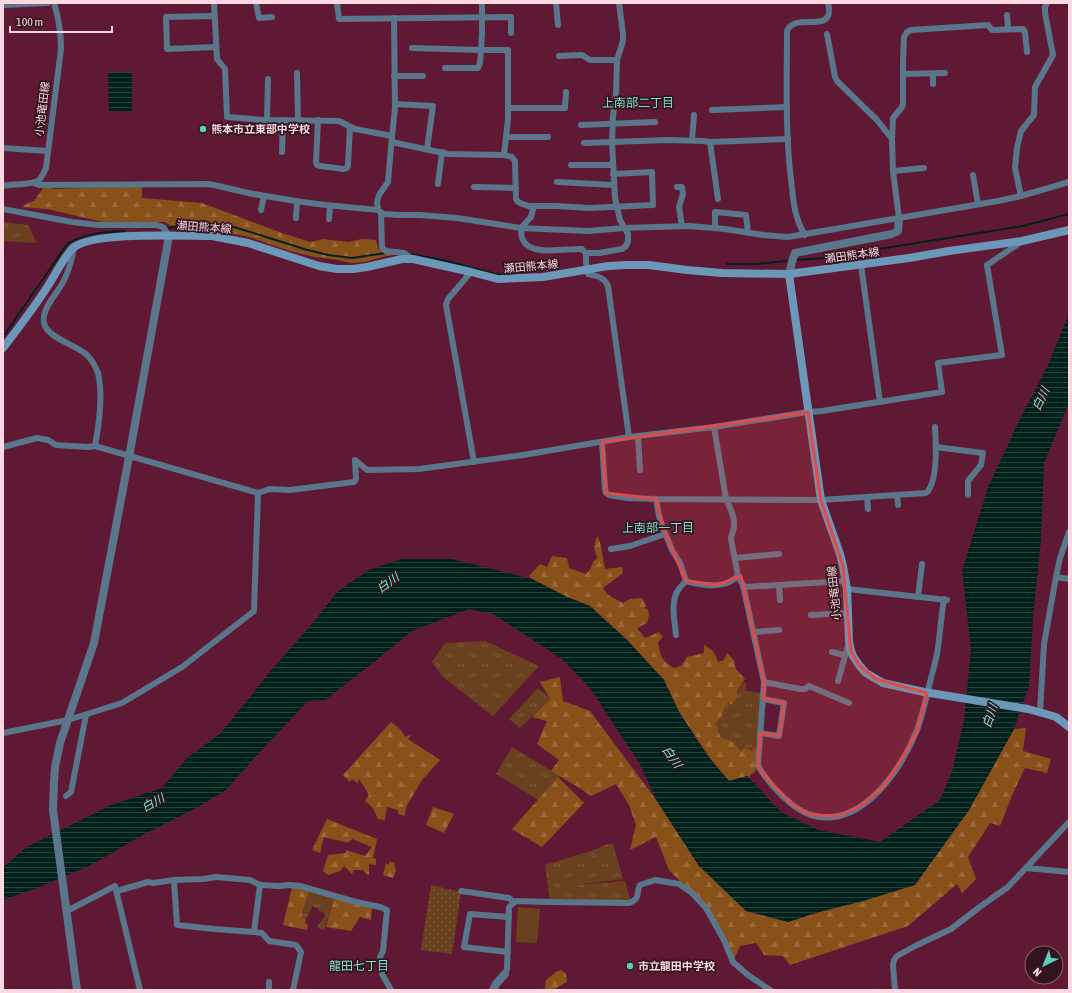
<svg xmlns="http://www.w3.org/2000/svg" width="1072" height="993" viewBox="0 0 1072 993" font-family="'Asap Condensed','Noto Sans JP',sans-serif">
<defs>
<pattern id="grass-tufts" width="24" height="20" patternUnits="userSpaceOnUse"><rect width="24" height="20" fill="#69411e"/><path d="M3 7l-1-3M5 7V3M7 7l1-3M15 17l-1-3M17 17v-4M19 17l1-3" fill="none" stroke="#7f5c3e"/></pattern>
<pattern id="forest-firs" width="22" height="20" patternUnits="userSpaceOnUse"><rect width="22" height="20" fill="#89511a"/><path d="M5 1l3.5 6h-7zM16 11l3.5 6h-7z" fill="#9b693b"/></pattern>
<pattern id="park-dots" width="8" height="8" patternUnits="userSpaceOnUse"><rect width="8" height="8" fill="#69411e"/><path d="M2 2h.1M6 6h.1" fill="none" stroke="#7f5c3e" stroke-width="1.8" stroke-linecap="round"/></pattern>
<pattern id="water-rules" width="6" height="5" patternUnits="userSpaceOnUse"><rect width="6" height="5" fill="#00211c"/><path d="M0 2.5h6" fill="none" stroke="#26403d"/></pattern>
</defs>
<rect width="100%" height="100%" fill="#601935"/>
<g fill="url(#grass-tufts)">
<polygon points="3,222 28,225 37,243 3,241"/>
<polygon points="485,641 539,666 493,716 443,677 432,662 445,643"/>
<path d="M743 683H746V691L762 693 756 749 741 753 734 742 721 739 716 723C724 718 722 708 728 702L731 705 737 691Z"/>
<polygon points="538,688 550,699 520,728 509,719"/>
<polygon points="512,747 560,776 540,801 496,774"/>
<polygon points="613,843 623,879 575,885 625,881 631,902 550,902 545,865 597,849 605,845"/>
<polygon points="309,891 334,898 324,930 317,927 326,915 313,906 306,919 301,917"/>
</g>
<g fill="url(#forest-firs)">
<polygon points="142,186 142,198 202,203 279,232 304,240 311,242 323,239 348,242 362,239 376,240 378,249 382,252 393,255 386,256 365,262 351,263 338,260 315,257 290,251 249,237 212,229 171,226 165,222 103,222 47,209 22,207 28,203 34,201 44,187 55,189"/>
<path d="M597 536 600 542 605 569 622 567 623 573 603 588 608 595 623 603 630 599 642 598 646 606 644 608 648 609 649 615 647 623 637 628 645 638 659 632 663 637 658 642C660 656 662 661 674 668L681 666 687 657 704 653V645C712 649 715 652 718 662L724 660 727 653 734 660 736 669 745 679 737 691 736 699 731 705 728 702C722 709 724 717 716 723L721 738 734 742 741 752 744 748 752 751 754 747 756 749V770L749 777 747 776 729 781 710 758 679 712 664 680 627 640 590 606 567 597 532 579 529 576 540 564 547 567 552 556 567 558 569 568 586 574 591 568 593 562 597 558 594 547Z"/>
<polygon points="560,677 563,701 590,711 657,801 699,866 788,922 819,912 863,901 915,884 969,810 1014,729 1026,728 1023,751 1051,759 1047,773 1025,768 1013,793 1000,826 990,823 968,857 976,879 962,893 957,884 908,926 790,965 783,956 764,955 756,943 740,946 733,962 706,908 669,870 656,837 630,850 636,825 629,805 616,784 591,796 578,787 551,771 559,760 537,744 547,721 532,717 550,699 540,682"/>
<polygon points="391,722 402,731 405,737 411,735 408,739 440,760 422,780 406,807 405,816 398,814 398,810 387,807 385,820 378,819 373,808 365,801 369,795 363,785 359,779 357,783 352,779 350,782 343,775"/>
<polygon points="558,777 584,803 542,847 512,829"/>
<polygon points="433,807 454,814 444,833 426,825"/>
<polygon points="327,819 377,839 373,858 376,859 376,865 369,864 369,875 366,874 363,870 354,870 352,874 344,866 340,871 328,875 323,871 328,855 346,853 346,850 365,856 372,847 352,839 348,843 324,837 320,853 312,850"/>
<polygon points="389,861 394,863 396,871 393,878 383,875 386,863 389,865"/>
<polygon points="292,887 309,891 301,917 306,919 305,923 308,925 307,930 283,925"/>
<polygon points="334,898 372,907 371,920 360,917 351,931 326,927"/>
<polygon points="561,970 566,974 567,982 556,988 556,990 545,990 546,980 556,972"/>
</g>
<polygon fill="url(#park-dots)" points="431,885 461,892 452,954 421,950"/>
<polygon fill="#69411e" points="518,907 540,909 537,943 516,942"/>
<g fill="url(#water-rules)">
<polygon points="108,72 132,72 132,111 109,111"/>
<polygon points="1069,314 1069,403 1044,463 1041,540 1033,617 1029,685 1014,729 969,810 915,885 863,901 819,912 788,922 746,911 699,866 657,801 640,764 610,719 591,689 562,659 493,614 469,609 412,631 374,662 325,700 308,701 257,755 226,790 198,807 141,836 89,866 37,888 3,900 3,867 27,847 111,805 162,788 186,759 222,732 274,667 317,618 337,592 369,570 401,559 452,559 532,579 567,597 590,606 627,640 664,680 679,712 709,758 729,781 747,776 781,812 818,830 880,842 940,800 952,772 964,720 971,649 962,571 988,487 1020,419 1048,365"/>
</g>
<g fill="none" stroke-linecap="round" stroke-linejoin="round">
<g stroke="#00211c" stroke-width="2">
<polyline points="169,228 195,222 234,227 263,236 304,249 328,255 352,258 386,253"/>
<polyline points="410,254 443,260 495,274 516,274"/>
<polyline points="798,260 823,258 1023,226 1069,214"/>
<polyline points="727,264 756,264 786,261"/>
<path d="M5 334 68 243C89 233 101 232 125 231"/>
</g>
<g stroke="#5a768a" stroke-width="6">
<polyline points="214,3 217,59 225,69 227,117 264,120 339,121 355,129 392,136 388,182 379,195 377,202 378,210 383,214 399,215 420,215 457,218 521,228 588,231 624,228 689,226 725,229 763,235 788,237 998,201 1021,196 1069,182"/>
<polyline points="256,3 259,18 272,17"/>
<polyline points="337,3 339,19 511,17 511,33"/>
<polyline points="482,3 482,33 481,50 508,50 508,119 504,155"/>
<polyline points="556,3 558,25"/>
<polyline points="3,5 48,3"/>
<polyline points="1007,15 1008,29"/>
<polyline points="214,16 166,17 167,49 216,47"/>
<polyline points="827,34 835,77 837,81 877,120 892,139 893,171 899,218"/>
<polyline points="412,48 481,50 480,63 478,68 445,68"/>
<polyline points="559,56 582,55 590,60 617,60"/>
<polyline points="297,73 298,120"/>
<polyline points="903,74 945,73"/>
<polyline points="394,76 423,76"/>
<polyline points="933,84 933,74"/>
<polyline points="395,104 433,106 427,149"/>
<polyline points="508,108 565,108 566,92"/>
<polyline points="712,110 787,107"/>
<polyline points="267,120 268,79"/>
<polyline points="318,120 316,163 317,165 320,166 344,169 347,168 348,165 350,127"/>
<polyline points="581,125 655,122"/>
<polyline points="392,136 395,108 394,18"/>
<polyline points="506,137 548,137"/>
<polyline points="892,139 893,118 902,107 903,104 903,61 904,37 907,32 911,30 988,25 992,30 1022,29 1023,29 1025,32 1027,52"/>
<polyline points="692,140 694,115"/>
<path d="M392 142 448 154 504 155 512 157 515 161 516 199C519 206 528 203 533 209L531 217 521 228C521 232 521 237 523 240 531 257 567 248 582 249L586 253H599L622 249 626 246 628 241V234L620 220 615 198 612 142 613 116 616 94 617 60 623 41V34L619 3"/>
<polyline points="710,142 718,199"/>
<polyline points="584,143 668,140 703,141 710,142 788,139"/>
<polyline points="3,148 48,151"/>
<polyline points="282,152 283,120"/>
<polyline points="571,165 613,165"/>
<polyline points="893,171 924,168"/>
<polyline points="973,175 978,204"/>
<polyline points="557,182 614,185"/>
<polyline points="34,183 39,185 208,184 214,185 253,194 302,202 326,205 378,210"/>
<polyline points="438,184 442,152"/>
<path d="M3 186C12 184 33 185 39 180 43 176 44 172 46 168L61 49C61 33 59 19 54 3"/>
<polyline points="474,187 516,188"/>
<polyline points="677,187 682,187 683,194 679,207 682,226"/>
<polyline points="1021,196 1015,168 1017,148 1021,131 1034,115 1035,87 1053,55 1045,13 1045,7 1047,3"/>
<polyline points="531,206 556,206 589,208 653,205 652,172 613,174"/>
<polyline points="3,209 72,222 98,225 157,225 163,227 169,236"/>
<polyline points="261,210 264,196"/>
<polyline points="381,213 382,248 386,251 404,253 413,259"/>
<polyline points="296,218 297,201"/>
<polyline points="329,219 330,206"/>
<polyline points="715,228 715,212 746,215 748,233"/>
<path d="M805 235C794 218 793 198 791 179 785 130 787 80 787 31 794 14 822 29 828 16 830 12 829 7 828 3"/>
<path d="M74 247C72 259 69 271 63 282 57 294 41 309 44 323 46 337 76 345 87 355 91 359 96 368 98 373 103 394 99 425 95 446"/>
<path d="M586 253V262L588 274C597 276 604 277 608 286L629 437"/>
<polyline points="861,265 880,402"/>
<polyline points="471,272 448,299 446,305 474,462"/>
<path d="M714 427 726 499C730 507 735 517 734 526 734 531 731 534 731 539L738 576 743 585 764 682 800 689H805L809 686 849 703"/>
<polyline points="638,436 640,470"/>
<path d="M602 442 605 489 606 493 609 495 627 498 656 499 821 500 926 493C938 483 936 442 935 427"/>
<polyline points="3,447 37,438 48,440 56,445 88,447 95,446 258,493 270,489 290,490 354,482 355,481 356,479 355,460 367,470 419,469 523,455 629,437 714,427 808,412 822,411 942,392 938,363 1002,355 987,265 1021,242"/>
<polyline points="936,447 983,453 981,465 968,481 968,495"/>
<polyline points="897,495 898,505"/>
<polyline points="867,497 868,509"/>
<path d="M656 499 659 516 663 528 672 550 680 563 686 581C697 585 716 587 727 583 731 582 734 579 738 576"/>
<polyline points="611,549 630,546 665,534"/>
<polyline points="735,558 779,554"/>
<polyline points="1056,577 1069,579"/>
<polyline points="779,585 780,600"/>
<polyline points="743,587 846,581"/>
<polyline points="847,589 947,600"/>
<polyline points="918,597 922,564"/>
<polyline points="811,615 848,613"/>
<polyline points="753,632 779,630"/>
<path d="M676 635C675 623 671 606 676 594 678 589 682 585 686 581"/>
<polyline points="832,652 845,655"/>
<polyline points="838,681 849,642"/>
<path d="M764 682 758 765 760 769C770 785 793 810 811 815 861 830 902 769 917 730 921 719 924 707 927 695 930 681 934 668 937 654 940 636 941 617 944 599"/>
<polyline points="1040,712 1044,644 1056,577 1060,558 1069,532"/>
<polyline points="3,733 68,720 122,703 182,667 254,611 258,493"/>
<polyline points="760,733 779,736 784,703 763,699"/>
<polyline points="66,796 71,792 86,715"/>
<polyline points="1026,868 1069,872"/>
<polyline points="174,880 177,925 214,929 254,932 260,885"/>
<polyline points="117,891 148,882 153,883 174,880 203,879 216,877 250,880 260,885 279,886 290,885 300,886 356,902 380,907 387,910 383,951 380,957 382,974 391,990"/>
<polyline points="461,891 509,898 514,902"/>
<polyline points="67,911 115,886 140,990"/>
<polyline points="254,932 262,933 269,941 296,945 301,952 293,990"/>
<polyline points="508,952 464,947 470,914 509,917"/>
<path d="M505 974 507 969 509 907 516 901 550 902 629 903C642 898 635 894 640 885L655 880 679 884 691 892 706 908 724 940 733 962 748 975 770 990"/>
<polyline points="269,990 269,982"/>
<polyline points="895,990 893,965 894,960 897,956 915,946 951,929 981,906 1008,887 1069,822"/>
</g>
<g stroke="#5a768a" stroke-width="8">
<polyline points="789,274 793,258 795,253 892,234 898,231 899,218"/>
<polyline points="77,990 53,810 54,783 55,767 60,743 94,643 129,457 169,236"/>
<polyline points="493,990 496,984 505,974"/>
</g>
<g stroke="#6b98b8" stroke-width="8">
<polyline points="789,274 821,500 840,554 843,566 847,589 849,641 851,651 853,656 859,665 866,673 883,683 924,692 1028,709 1046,714 1056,717 1069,727"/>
<path d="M3 348C20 326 37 304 51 281 58 270 64 257 73 248 92 231 184 236 212 236L248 243 319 266 337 269H353L367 267 402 259H413L471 272 498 279 543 277 608 266 628 265H649L687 270 722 273 789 274 909 258 949 251 1022 241 1069 230"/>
</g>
</g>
<path fill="#de4b4d" fill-opacity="0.2" stroke="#de4b4d" stroke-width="3" stroke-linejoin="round" d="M808 412 821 500 843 566 851 651 859 665 876 679 927 693 917 731 905 754 884 786 862 805 839 816 810 815 791 804 762 773 758 765 760 733 779 736 784 703 763 699 764 682 741 576 718 585 686 581 663 528 656 499 606 493 602 442Z"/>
<g fill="#5cceba" stroke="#32131e" stroke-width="1.5">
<circle cx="203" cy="129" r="4"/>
<circle cx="630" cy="966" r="4"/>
</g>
<g text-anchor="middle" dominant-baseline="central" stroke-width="3.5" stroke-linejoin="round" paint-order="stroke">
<g font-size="11" fill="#fdd8e2" stroke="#32131e">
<text transform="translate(42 109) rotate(-83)">小池竜田線</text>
<text transform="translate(204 227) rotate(4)">瀬田熊本線</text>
<text transform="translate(852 255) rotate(-8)">瀬田熊本線</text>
<text transform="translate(531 266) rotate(-5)">瀬田熊本線</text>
<text transform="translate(834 593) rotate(-96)">小池竜田線</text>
</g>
<g font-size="11" font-weight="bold" fill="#fdd8e2" stroke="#32131e" text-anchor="start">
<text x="211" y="129">熊本市立東部中学校</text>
<text x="638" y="966">市立龍田中学校</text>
</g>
<g font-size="12" fill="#7ee4d0" stroke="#32131e">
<text x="638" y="103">上南部二丁目</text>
<text x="658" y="528">上南部一丁目</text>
<text x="359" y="966">龍田七丁目</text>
</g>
<g font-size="12" font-style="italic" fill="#62f5dc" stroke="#32131e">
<text transform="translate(1041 399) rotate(-64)">白川</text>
<text transform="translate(388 583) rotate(-35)">白川</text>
<text transform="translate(990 716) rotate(-71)">白川</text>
<text transform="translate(672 757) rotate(55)">白川</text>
<text transform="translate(153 803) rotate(-29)">白川</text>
</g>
</g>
<rect width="1072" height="993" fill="none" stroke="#fdd8e2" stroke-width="8"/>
<g transform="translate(1044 965) rotate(223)"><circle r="19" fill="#32131e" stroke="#83626c"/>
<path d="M0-3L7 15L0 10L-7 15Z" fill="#5cceba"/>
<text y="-6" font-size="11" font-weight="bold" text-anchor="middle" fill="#fdd8e2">N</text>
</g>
<path d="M10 26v6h102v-6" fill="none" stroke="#fdd8e2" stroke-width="2"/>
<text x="16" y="26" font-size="12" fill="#fdd8e2" stroke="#32131e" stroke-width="3" paint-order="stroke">100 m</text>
</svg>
